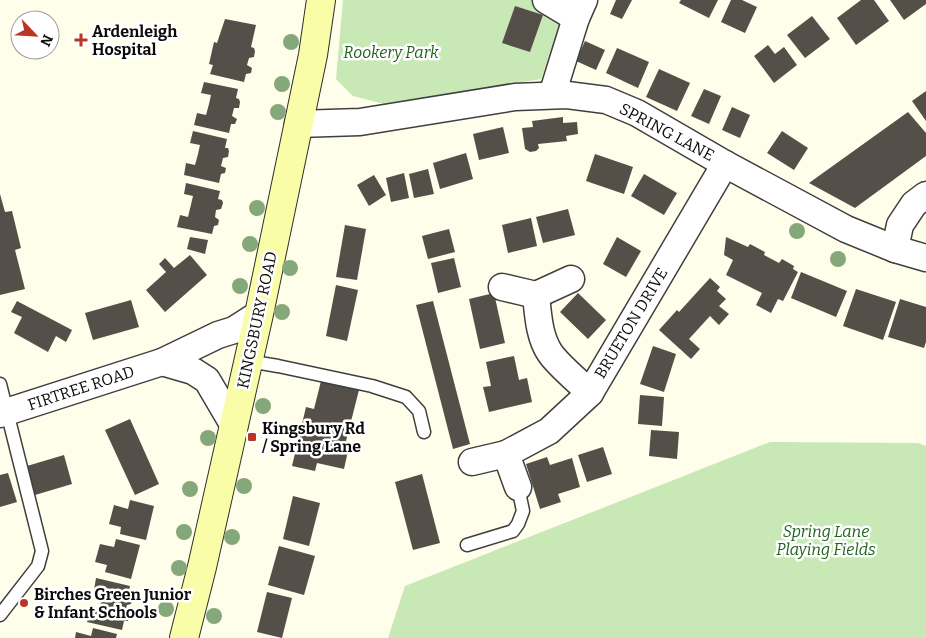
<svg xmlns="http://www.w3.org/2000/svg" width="926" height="638" viewBox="0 0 926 638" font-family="Bitter,serif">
<rect width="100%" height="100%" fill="#fffeeb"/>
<g fill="#c8e8b6">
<polygon points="343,0 568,0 541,79 388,105 353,96 336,79"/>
<polygon points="770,442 918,443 926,446 926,638 388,638 405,586"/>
</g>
<g fill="#544f48">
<polygon points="616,0 632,0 622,19 610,14"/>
<polygon points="681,0 718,0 709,18 679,3"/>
<polygon points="731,0 742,0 757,7 745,33 721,22"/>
<polygon points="861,0 874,0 889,21 856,45 837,18"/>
<polygon points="890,0 926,0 926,4 904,20"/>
<polygon points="515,6 543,15 530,52 502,43"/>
<polygon points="812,16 830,39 805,58 787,35"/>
<polygon points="225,19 256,25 251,47 254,48 255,51 254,57 249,58 247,65 252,68 251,73 246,74 244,82 210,74 213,65 209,64 214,42 217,43"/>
<polygon points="585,41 605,50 596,70 576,61"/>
<polygon points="768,45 775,54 784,47 797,65 774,83 754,56"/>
<polygon points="617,48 649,62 638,88 606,73"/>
<polygon points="659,69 690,83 677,111 646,97"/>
<polygon points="204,82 238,89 236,98 239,99 240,102 239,108 234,108 232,116 237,119 235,124 231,124 229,133 194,125 197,113 206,115 209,104 211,95 201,93"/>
<polygon points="704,89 721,96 709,124 691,116"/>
<polygon points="926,91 926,121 912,101"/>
<polygon points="732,107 750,115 740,138 722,130"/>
<polygon points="908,112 926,133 926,156 855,208 809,183"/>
<polygon points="563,117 563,123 577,122 578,134 566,136 567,141 538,144 539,148 536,151 530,152 525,149 522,128 533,127 532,121"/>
<polygon points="503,127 509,153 479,160 473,134"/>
<polygon points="193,131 227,139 225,148 228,148 229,151 228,157 223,158 221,166 226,168 225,173 221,174 219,183 184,175 186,163 195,165 198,154 200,145 190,143"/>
<polygon points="782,131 808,148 794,170 767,153"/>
<polygon points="466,153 473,179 440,189 433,163"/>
<polygon points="595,154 633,167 624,194 586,181"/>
<polygon points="428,169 434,194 414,198 409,174"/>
<polygon points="404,173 409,198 391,202 386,178"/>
<polygon points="644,174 677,193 664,215 631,196"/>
<polygon points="374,175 386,195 369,206 357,185"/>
<polygon points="186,183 220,191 218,199 222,200 223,203 221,209 216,210 215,217 219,220 218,225 214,226 212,234 177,227 180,215 188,217 193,196 184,194"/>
<polygon points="0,194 5,212 12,211 21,248 15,250 25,289 0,295"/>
<polygon points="568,209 575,235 543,243 536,217"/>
<polygon points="531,218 537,246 508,253 502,225"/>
<polygon points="345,225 366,229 357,280 336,277"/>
<polygon points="449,229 455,252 428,259 422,236"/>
<polygon points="190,237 208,240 205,254 187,249"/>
<polygon points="617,237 641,251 626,277 603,264"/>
<polygon points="726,237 748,247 750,244 765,252 764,255 779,263 782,259 794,266 793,269 798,272 783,301 778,299 771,313 756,305 762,293 726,275 733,260 724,255"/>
<polygon points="190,255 207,275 165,312 146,290 166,272 159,264 165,258 174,268"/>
<polygon points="454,258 461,287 438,293 431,263"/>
<polygon points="801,272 847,291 836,317 791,298"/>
<polygon points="710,278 720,287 717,291 726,299 719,306 729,314 719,325 710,316 689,339 700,349 691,359 659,330 677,310 679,312"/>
<polygon points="336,285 358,290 347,341 326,336"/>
<polygon points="856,289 896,302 883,340 843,326"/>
<polygon points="494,293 505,343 480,349 469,299"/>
<polygon points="578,293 606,320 588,339 560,312"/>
<polygon points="900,299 926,307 926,342 924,348 888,337"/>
<polygon points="131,300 139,327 93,340 85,313"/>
<polygon points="17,301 72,330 66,342 56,336 48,352 14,333 22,317 11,312"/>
<polygon points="433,301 470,444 453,449 416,305"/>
<polygon points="653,346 676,354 664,392 640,384"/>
<polygon points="514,356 519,380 527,378 532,402 489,412 483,387 491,386 486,362"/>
<polygon points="321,381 359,390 346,441 350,442 344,469 317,463 315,471 292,466 306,407 314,409"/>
<polygon points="640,395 664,397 662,426 638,424"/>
<polygon points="130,419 159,484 135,495 105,430"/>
<polygon points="651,430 679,432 677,459 649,456"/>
<polygon points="603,447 612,474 587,482 578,455"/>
<polygon points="64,455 72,484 35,495 27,466"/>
<polygon points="547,457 550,465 572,458 580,487 558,494 561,502 540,509 526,464"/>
<polygon points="8,473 17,502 0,507 0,475"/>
<polygon points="422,474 440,543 413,550 395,482"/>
<polygon points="293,496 320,503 309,546 283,539"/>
<polygon points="130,500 154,506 146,540 120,534 121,527 109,524 114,505 128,509"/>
<polygon points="116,539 140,545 131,579 105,572 107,565 95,562 100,544 114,547"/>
<polygon points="279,546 315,556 304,595 268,585"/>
<polygon points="96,578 130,586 128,595 132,595 133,598 131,604 127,605 125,613 129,615 128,621 124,621 122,630 87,622 90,610 99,612 103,592 94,590"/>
<polygon points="267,592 292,598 282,638 257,632"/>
<polygon points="93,628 117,634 116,638 75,638 76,632 91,636"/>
</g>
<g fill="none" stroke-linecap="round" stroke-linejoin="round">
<defs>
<g id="lane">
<polyline points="248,361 278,366 372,386 406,397 419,411 424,432"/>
<polyline points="0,384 42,551 38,566 0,615"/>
<polyline points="467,545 513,531 518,524 523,511 518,487"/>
</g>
<g id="street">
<polyline points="546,0 576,18"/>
<polyline points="552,95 576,18 584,0"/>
<polyline points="298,124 360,122 515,97 567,95 606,100 637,113 725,164 846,229 895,249 926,258"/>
<polyline points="895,249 900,225 914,204 926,195"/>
<path d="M502 287 536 295C538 314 539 337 550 353 558 365 579 382 590 393"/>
<polyline points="536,295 571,279"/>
<polyline points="162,362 193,371 207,380 234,426"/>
<polyline points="0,414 162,362 218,335 234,330 259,314"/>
<polyline points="506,454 518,487"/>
<polyline points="472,462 506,454 549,431 590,393 725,164"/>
</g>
<polyline id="secondary" points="184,638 202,567 259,314 313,55 321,0"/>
</defs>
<use href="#lane" stroke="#3f3f3f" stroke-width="15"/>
<use href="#street" stroke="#3f3f3f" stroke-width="29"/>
<use href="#secondary" stroke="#2e2e2e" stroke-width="30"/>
<use href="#lane" stroke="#fff" stroke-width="12"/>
<use href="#street" stroke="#fff" stroke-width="26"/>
<use href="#secondary" stroke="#fafda7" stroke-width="28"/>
</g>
<g fill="#85a87a">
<circle cx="291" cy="42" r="8"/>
<circle cx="282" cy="84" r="8"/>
<circle cx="278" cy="112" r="8"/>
<circle cx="257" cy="208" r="8"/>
<circle cx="797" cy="231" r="8"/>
<circle cx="250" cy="244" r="8"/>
<circle cx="838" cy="259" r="8"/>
<circle cx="290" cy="268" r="8"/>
<circle cx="240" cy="286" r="8"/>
<circle cx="282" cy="312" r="8"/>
<circle cx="263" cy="406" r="8"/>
<circle cx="208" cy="438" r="8"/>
<circle cx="244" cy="486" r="8"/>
<circle cx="190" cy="489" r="8"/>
<circle cx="184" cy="532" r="8"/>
<circle cx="232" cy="537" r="8"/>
<circle cx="179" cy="568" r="8"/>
<circle cx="166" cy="609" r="8"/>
<circle cx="214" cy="616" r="8"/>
</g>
<g fill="#b93527" stroke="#fff" stroke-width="2">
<path d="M78.5 32.5h5v5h5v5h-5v5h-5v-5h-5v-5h5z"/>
<rect x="247" y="432" width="10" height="10" rx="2.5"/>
<circle cx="24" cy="603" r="5"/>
</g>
<g text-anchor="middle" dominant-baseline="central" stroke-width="5" stroke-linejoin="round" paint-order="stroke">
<g font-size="16" font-weight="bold" fill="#0c0c0c" stroke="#fff" text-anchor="start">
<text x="92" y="31">Ardenleigh<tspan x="92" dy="18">Hospital</tspan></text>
<text x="262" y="428">Kingsbury Rd<tspan x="262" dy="18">/ Spring Lane</tspan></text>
<text x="34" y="594">Birches Green Junior<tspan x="34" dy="18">&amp; Infant Schools</tspan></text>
</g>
<g font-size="16" font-style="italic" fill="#22621e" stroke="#fff">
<text x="391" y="52">Rookery Park</text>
<text x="826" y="531">Spring Lane<tspan x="826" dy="18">Playing Fields</tspan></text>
</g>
<g font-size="16" fill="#0c0c0c" stroke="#fff">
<text transform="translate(667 132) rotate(28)">SPRING LANE</text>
<text transform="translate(257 320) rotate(-78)">KINGSBURY ROAD</text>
<text transform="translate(631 323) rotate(-59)">BRUETON DRIVE</text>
<text transform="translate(81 388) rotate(-18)">FIRTREE ROAD</text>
</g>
</g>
<g transform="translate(35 35) rotate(115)"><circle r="24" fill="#ffffff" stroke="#9e9e9e"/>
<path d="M0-4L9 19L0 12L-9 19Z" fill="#b93527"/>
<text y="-8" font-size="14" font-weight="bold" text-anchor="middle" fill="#0c0c0c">N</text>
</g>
</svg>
